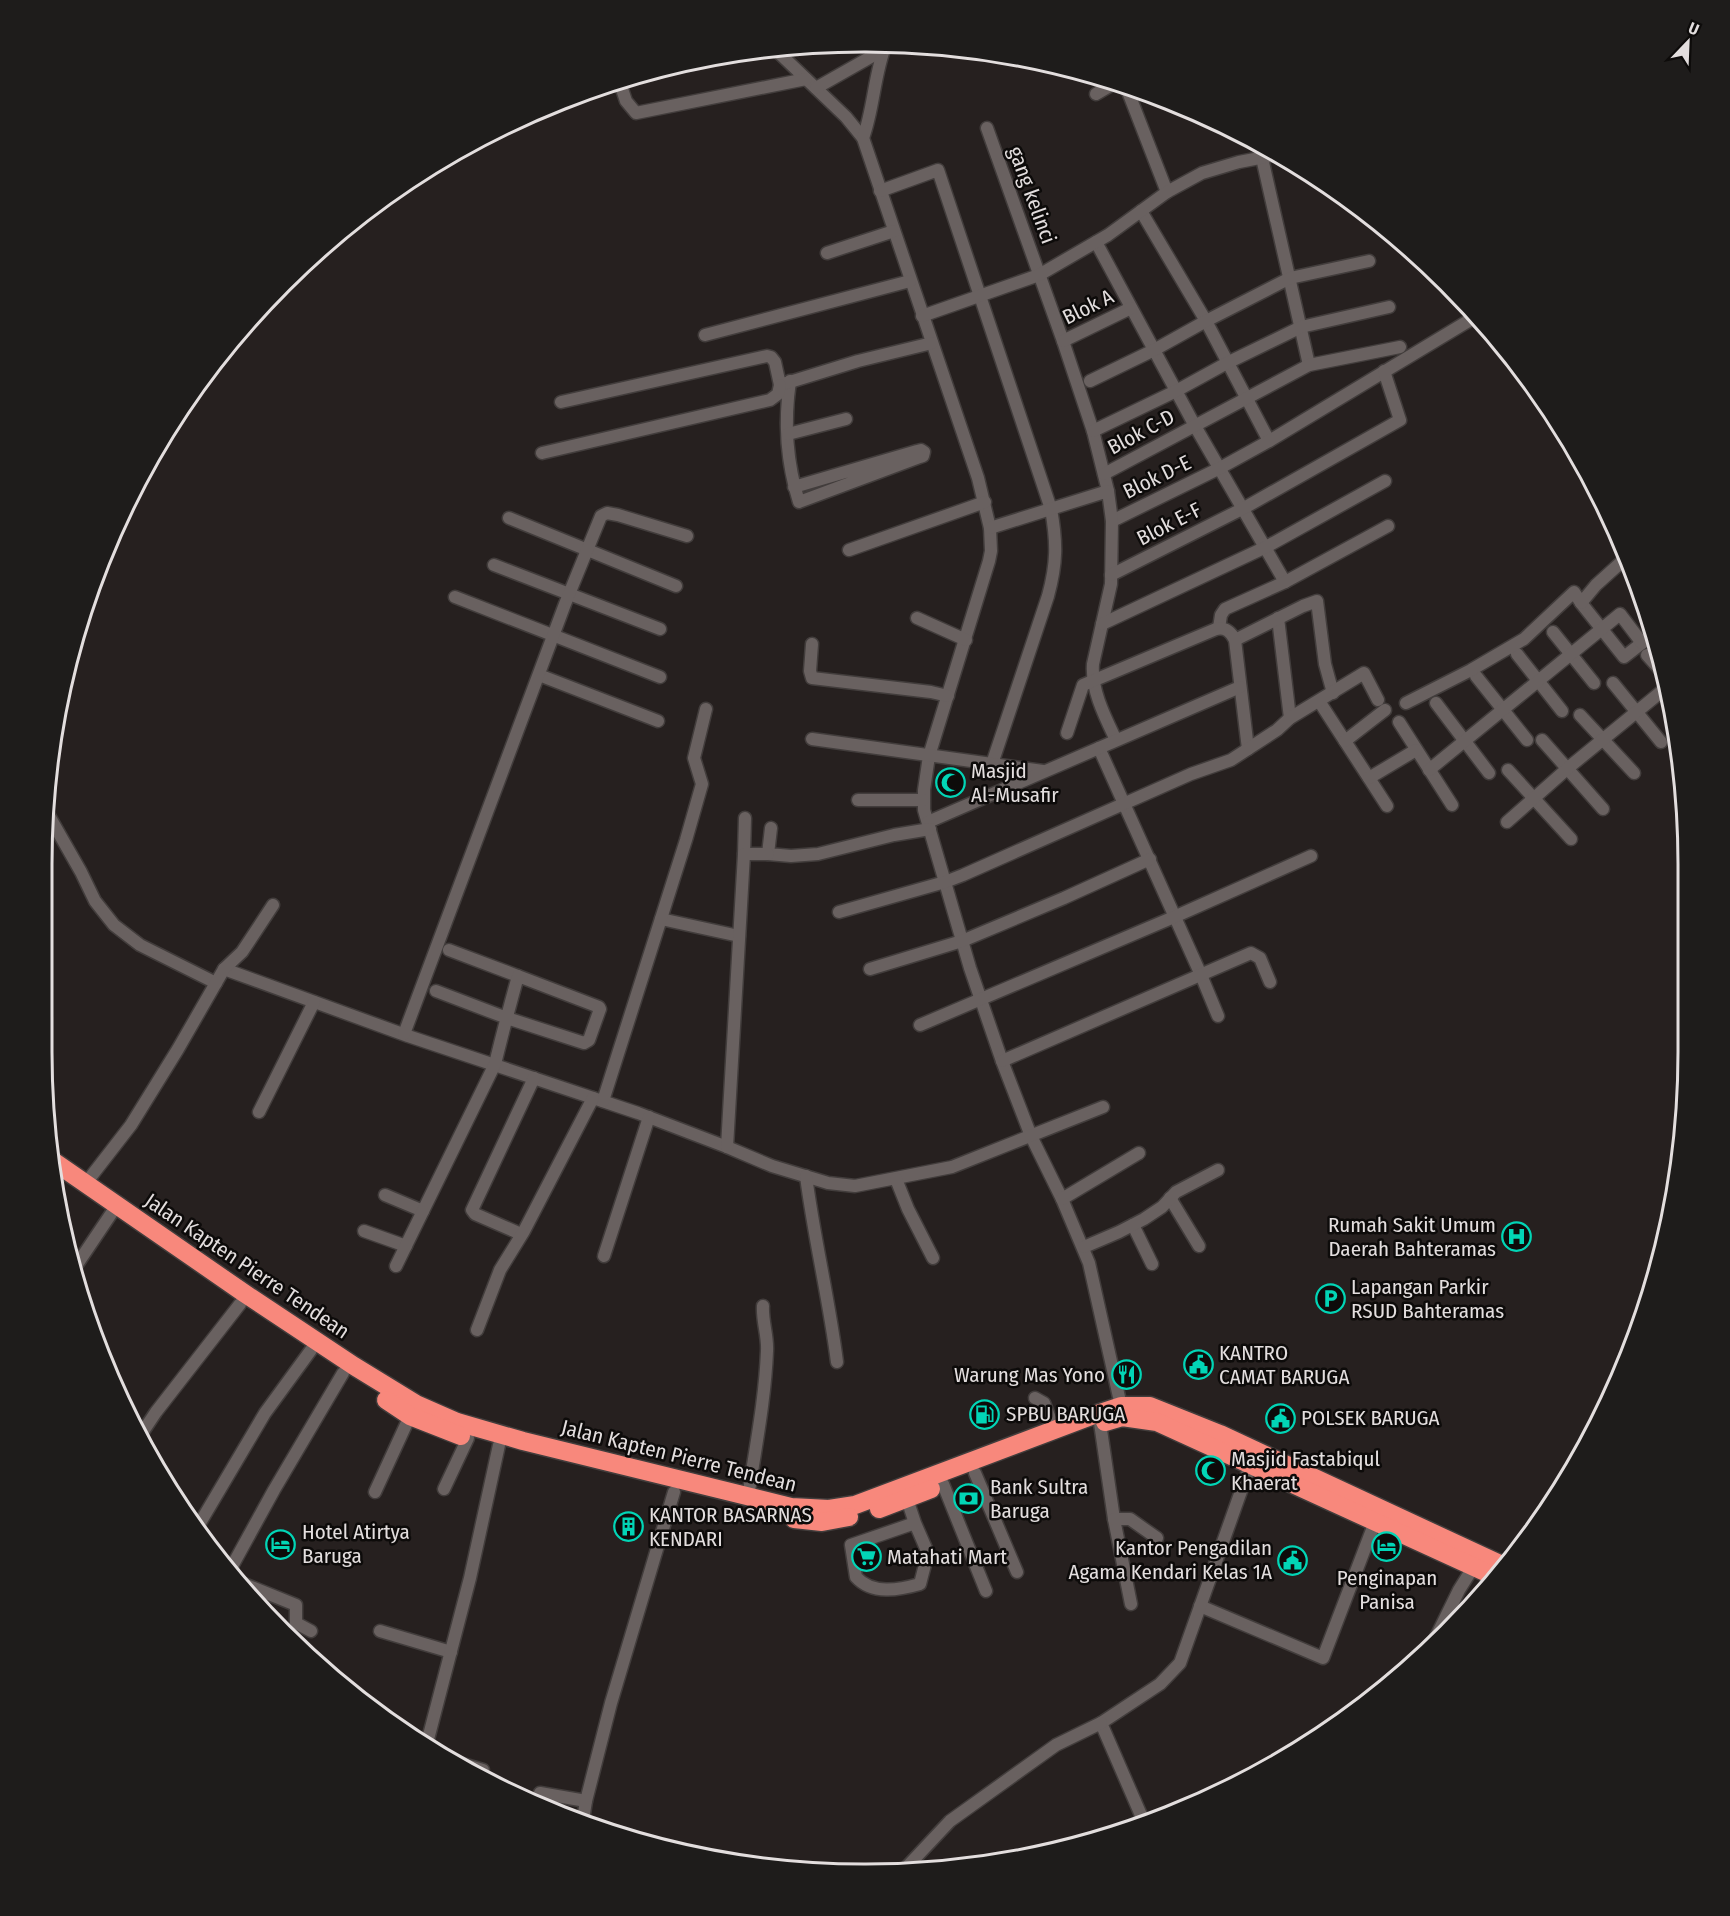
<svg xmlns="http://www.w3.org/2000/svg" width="1730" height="1916" viewBox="0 0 1730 1916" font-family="'Fira Sans Condensed',sans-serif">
<rect width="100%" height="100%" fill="#26201f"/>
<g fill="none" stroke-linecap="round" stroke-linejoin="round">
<defs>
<g id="minor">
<polyline points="777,51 846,117 863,138 978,478 990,528 991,551 989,561 929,756 924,790 924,810 970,968 1002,1061 1031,1136 1062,1199 1089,1263 1121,1406"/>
<polyline points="620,83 626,101 636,113 806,79"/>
<polyline points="816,88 883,50"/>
<polyline points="1127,89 1167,192"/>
<polyline points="1096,94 1113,84"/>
<polyline points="987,128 1063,341 1093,431 1108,491"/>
<path d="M863 138C874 108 874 74 886 44"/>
<polyline points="1262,158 1309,365"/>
<path d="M880 191 938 170 1051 509C1057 543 1057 563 1048 596L992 764"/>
<polyline points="1141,211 1206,321 1269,441"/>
<polyline points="1096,242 1195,426 1285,582"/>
<polyline points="827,253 894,231"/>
<polyline points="922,316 1039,275 1108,235 1167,192 1202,173 1239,162 1275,155"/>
<polyline points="705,335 910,281"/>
<polyline points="1063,341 1131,308"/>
<path d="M790 381C784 421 787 464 799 502L920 457 923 456 924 452 921 450 917 451 794 487"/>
<polyline points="1090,381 1154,350 1206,321 1290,278 1369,261"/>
<polyline points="561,402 767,356 771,357 775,362 780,385 858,361 932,343"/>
<polyline points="1093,431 1176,391 1227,363 1301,327 1389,307"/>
<polyline points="788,434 846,419"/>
<polyline points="542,453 770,400 778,394 780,385"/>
<polyline points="1104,474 1309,365 1400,347"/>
<polyline points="509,518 676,586"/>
<polyline points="1112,521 1220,468 1269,441 1475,317"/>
<path d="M990 528 1108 491 1112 521 1111 584 1093 664C1091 690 1105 717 1116 740"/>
<polyline points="849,550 985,502"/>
<polyline points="494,565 660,629"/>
<polyline points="1111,575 1244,508 1400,420 1384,371"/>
<polyline points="455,597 660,677"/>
<polyline points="1581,603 1624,657 1651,636"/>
<polyline points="917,618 966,640"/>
<polyline points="1278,618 1290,718"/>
<polyline points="1102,624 1266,547 1385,481"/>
<polyline points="1219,628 1221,615 1225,609 1285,582 1388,526"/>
<polyline points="1553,632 1594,683"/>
<polyline points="1235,640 1303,606 1317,601 1325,664 1333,693"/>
<polyline points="812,644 810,671 812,678 931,692 948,696"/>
<polyline points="1517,654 1562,711"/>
<polyline points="1647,655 1663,673"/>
<polyline points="539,675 658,721"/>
<polyline points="1476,676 1527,740"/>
<polyline points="1613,683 1661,742"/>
<polyline points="1319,701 1387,806"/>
<polyline points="1406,703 1471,670 1524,639 1574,592 1581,603 1596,585 1627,557"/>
<polyline points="1436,703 1489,773"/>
<polyline points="1580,715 1634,773"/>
<polyline points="1399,722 1452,805"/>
<path d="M1067 733 1083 685 1216 629C1226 627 1231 632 1235 640L1248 749"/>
<polyline points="812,739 1043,771"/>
<polyline points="1542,740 1603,809"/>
<polyline points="1345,741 1385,710"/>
<polyline points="1099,748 1201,975 1218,1016"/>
<polyline points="1429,770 1620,614 1642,643"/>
<polyline points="1508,770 1571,839"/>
<polyline points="1369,778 1416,750"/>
<polyline points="858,800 923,800"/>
<polyline points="44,807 81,872 95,901 114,925 140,945 216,983"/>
<polyline points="928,822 1240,687"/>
<polyline points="1507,822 1568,768 1667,687"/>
<polyline points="771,828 768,854 791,856 818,854 894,835 930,829"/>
<polyline points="744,854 745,818"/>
<polyline points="839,912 945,882 963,875 1191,774 1231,760 1277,730 1290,718 1364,673 1378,700"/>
<polyline points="661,919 739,936"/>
<polyline points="449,950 518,976"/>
<polyline points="224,969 408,1036 638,1113 727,1147 772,1166 828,1183 855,1186 952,1167 1103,1107"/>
<polyline points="870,969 962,941 1064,898 1150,859"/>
<polyline points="920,1025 1174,917 1311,856"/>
<polyline points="404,1034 565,604 601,516 607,513 618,515 687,536"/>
<polyline points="1002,1061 1251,953 1260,958 1270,982"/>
<polyline points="603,1101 686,840 702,784 694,758 706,709"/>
<polyline points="259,1112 314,1002"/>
<polyline points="727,1147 744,854 768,854"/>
<path d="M806 1176C814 1238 829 1299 837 1362"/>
<polyline points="896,1179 908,1209 933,1258"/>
<polyline points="86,1183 131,1125 178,1049 224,969 242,952 273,905"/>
<polyline points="385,1195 423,1211"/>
<polyline points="1170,1198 1199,1246"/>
<polyline points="1062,1199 1139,1153"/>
<polyline points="1133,1225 1152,1264"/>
<polyline points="364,1231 406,1246"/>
<polyline points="521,1234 475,1214 472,1210 534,1078"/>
<polyline points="1084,1247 1119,1232 1144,1219 1162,1207 1176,1192 1218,1170"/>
<polyline points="604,1256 649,1117"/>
<polyline points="76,1266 117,1205"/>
<path d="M396 1266 495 1064C502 1035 510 1005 518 976L599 1007 600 1009 589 1040 584 1043 507 1018 436 991"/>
<polyline points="477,1330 500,1270 524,1231 593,1098"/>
<polyline points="1035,1398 1044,1403 1054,1429"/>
<polyline points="1100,1423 1114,1519 1131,1604"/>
<polyline points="140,1436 156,1412 240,1304"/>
<polyline points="975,1473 1017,1572"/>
<polyline points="943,1484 986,1591"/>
<polyline points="444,1489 468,1438"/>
<polyline points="375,1492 410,1416"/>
<path d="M748 1498C755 1449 765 1401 767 1351 768 1336 762 1321 763 1306"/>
<path d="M907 1499 915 1523 928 1553 920 1584C899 1590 872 1595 856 1577L851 1545 915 1523"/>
<polyline points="1114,1519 1130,1519 1157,1538"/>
<polyline points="197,1528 265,1413 311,1350"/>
<polyline points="230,1570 274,1490 343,1373"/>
<polyline points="244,1584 296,1605 296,1623 311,1631"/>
<polyline points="1200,1606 1323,1658 1375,1522"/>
<polyline points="380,1631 451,1652"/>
<polyline points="1435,1639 1459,1590 1474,1566"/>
<polyline points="427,1743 470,1578 499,1445"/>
<polyline points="459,1763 483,1770"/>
<polyline points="540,1793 586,1801"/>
<polyline points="583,1820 586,1801 611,1703 674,1492"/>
<polyline points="1144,1822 1101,1723 1160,1684 1180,1663 1251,1463"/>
<polyline points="904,1870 950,1821 1056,1745 1101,1723"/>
</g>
<g id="highway">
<polyline points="53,1161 244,1293 354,1366 416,1404 457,1422 523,1441 791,1507 829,1509 855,1505 1091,1416 1121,1406 1150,1406 1220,1434 1504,1566"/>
<polyline points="386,1400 410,1416 461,1436"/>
<polyline points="1105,1422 1122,1417 1157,1422 1496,1577"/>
<polyline points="879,1509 931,1489"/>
<polyline points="794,1519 822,1522 849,1517"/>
</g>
</defs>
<use href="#minor" stroke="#423d3c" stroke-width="15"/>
<use href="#highway" stroke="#423d3c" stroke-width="21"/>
<use href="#minor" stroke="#696160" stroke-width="12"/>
<use href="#highway" stroke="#f8887c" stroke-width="18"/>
</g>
<defs>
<symbol id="mosque-ring" viewBox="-11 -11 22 22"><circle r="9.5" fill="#0d0b0a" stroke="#02d5b6" stroke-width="1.5"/><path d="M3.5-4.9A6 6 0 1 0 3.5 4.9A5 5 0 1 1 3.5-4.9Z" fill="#02d5b6"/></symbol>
<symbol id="hospital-ring" viewBox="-11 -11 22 22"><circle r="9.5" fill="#0d0b0a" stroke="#02d5b6" stroke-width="1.5"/><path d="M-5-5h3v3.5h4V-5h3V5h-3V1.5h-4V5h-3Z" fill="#02d5b6"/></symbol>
<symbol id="parking-ring" viewBox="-11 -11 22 22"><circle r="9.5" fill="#0d0b0a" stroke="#02d5b6" stroke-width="1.5"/><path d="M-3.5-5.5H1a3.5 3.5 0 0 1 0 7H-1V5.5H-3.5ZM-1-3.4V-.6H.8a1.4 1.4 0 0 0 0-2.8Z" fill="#02d5b6"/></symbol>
<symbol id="civic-ring" viewBox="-11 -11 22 22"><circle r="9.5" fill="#0d0b0a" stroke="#02d5b6" stroke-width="1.5"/><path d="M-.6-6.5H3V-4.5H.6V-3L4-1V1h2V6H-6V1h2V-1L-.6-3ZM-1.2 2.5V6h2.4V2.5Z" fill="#02d5b6"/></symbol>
<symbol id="restaurant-ring" viewBox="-11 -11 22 22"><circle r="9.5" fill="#0d0b0a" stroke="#02d5b6" stroke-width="1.5"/><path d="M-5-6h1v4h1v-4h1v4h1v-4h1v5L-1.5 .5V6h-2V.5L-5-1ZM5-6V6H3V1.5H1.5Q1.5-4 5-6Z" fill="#02d5b6"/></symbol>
<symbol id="fuel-ring" viewBox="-11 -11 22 22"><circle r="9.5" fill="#0d0b0a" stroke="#02d5b6" stroke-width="1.5"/><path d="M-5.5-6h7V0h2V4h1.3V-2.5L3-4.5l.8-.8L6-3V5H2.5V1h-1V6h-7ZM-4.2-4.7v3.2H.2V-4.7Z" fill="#02d5b6"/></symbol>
<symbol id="bank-ring" viewBox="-11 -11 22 22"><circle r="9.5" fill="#0d0b0a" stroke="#02d5b6" stroke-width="1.5"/><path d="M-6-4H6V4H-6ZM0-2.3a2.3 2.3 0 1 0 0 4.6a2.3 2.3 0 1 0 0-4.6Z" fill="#02d5b6"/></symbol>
<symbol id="building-ring" viewBox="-11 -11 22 22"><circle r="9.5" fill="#0d0b0a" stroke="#02d5b6" stroke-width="1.5"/><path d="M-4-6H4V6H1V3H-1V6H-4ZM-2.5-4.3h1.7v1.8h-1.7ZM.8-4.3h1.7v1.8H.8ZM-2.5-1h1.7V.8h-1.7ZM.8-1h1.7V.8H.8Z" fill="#02d5b6"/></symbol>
<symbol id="hotel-ring" viewBox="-11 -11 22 22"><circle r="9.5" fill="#0d0b0a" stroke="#02d5b6" stroke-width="1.5"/><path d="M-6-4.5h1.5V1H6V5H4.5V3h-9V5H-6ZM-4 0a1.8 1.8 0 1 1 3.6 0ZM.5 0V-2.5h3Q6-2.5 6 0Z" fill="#02d5b6"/></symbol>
<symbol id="supermarket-ring" viewBox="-11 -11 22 22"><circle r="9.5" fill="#0d0b0a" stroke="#02d5b6" stroke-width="1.5"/><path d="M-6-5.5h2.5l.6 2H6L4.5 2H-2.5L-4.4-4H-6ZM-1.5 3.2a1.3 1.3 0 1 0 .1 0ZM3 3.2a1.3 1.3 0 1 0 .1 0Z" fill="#02d5b6"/></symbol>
</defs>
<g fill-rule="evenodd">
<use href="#mosque-ring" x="934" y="766" width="33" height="33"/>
<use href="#hospital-ring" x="1500" y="1220" width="33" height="33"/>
<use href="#parking-ring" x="1314" y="1282" width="33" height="33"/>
<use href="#civic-ring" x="1182" y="1348" width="33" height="33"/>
<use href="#restaurant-ring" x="1110" y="1358" width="33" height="33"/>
<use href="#fuel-ring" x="968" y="1398" width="33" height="33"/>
<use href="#civic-ring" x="1264" y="1402" width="33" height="33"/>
<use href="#mosque-ring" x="1194" y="1454" width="33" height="33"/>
<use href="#bank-ring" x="952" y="1482" width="33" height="33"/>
<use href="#building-ring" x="612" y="1510" width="33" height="33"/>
<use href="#hotel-ring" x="264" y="1528" width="33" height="33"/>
<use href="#hotel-ring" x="1370" y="1530" width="33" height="33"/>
<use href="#supermarket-ring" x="850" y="1540" width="33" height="33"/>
<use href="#civic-ring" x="1276" y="1544" width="33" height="33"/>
</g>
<g text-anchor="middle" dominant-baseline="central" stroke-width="5" stroke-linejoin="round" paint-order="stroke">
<g font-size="21" fill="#e3dede" stroke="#0d0b0a">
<text transform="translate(1032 195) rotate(70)">gang kelinci</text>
<text transform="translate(1088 307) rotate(-26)">Blok A</text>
<text transform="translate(1141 432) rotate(-28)">Blok C-D</text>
<text transform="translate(1157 477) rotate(-26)">Blok D-E</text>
<text transform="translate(1169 524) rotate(-27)">Blok E-F</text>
<text transform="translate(247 1266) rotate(34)">Jalan Kapten Pierre Tendean</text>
<text transform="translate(679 1456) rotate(14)">Jalan Kapten Pierre Tendean</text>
</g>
<g font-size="21" fill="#e3dede" stroke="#0d0b0a" text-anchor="start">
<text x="971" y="771">Masjid<tspan x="971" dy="24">Al-Musafir</tspan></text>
<text x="1496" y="1225" text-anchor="end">Rumah Sakit Umum<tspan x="1496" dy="24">Daerah Bahteramas</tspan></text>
<text x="1351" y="1287">Lapangan Parkir<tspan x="1351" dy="24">RSUD Bahteramas</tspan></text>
<text x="1219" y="1353">KANTRO<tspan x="1219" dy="24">CAMAT BARUGA</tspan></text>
<text x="1105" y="1375" text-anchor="end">Warung Mas Yono</text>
<text x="1006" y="1414">SPBU BARUGA</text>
<text x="1301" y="1418">POLSEK BARUGA</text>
<text x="1231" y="1459">Masjid Fastabiqul<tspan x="1231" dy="24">Khaerat</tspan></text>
<text x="990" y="1487">Bank Sultra<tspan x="990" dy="24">Baruga</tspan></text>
<text x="649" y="1515">KANTOR BASARNAS<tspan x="649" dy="24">KENDARI</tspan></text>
<text x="302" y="1532">Hotel Atirtya<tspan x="302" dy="24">Baruga</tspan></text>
<text x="1272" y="1548" text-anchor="end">Kantor Pengadilan<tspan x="1272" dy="24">Agama Kendari Kelas 1A</tspan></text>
<text x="887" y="1557">Matahati Mart</text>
<text x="1387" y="1578" text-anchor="middle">Penginapan<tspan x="1387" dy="24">Panisa</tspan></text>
</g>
</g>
<path d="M0 0H1730V1916H0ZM864 52H866A812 812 0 0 1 1678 864V1052A812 812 0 0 1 866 1864H864A812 812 0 0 1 52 1052V864A812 812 0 0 1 864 52Z" fill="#1e1c1b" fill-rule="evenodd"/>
<path fill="none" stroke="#e3dede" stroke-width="3" d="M864 52H866A812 812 0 0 1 1678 864V1052A812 812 0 0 1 866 1864H864A812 812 0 0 1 52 1052V864A812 812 0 0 1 864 52Z"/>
<g transform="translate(1688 42) rotate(23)" stroke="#0d0b0a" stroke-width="4.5" paint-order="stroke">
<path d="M0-4.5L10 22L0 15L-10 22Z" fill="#e3dede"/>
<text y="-9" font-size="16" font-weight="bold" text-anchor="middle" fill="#e3dede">U</text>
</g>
</svg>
